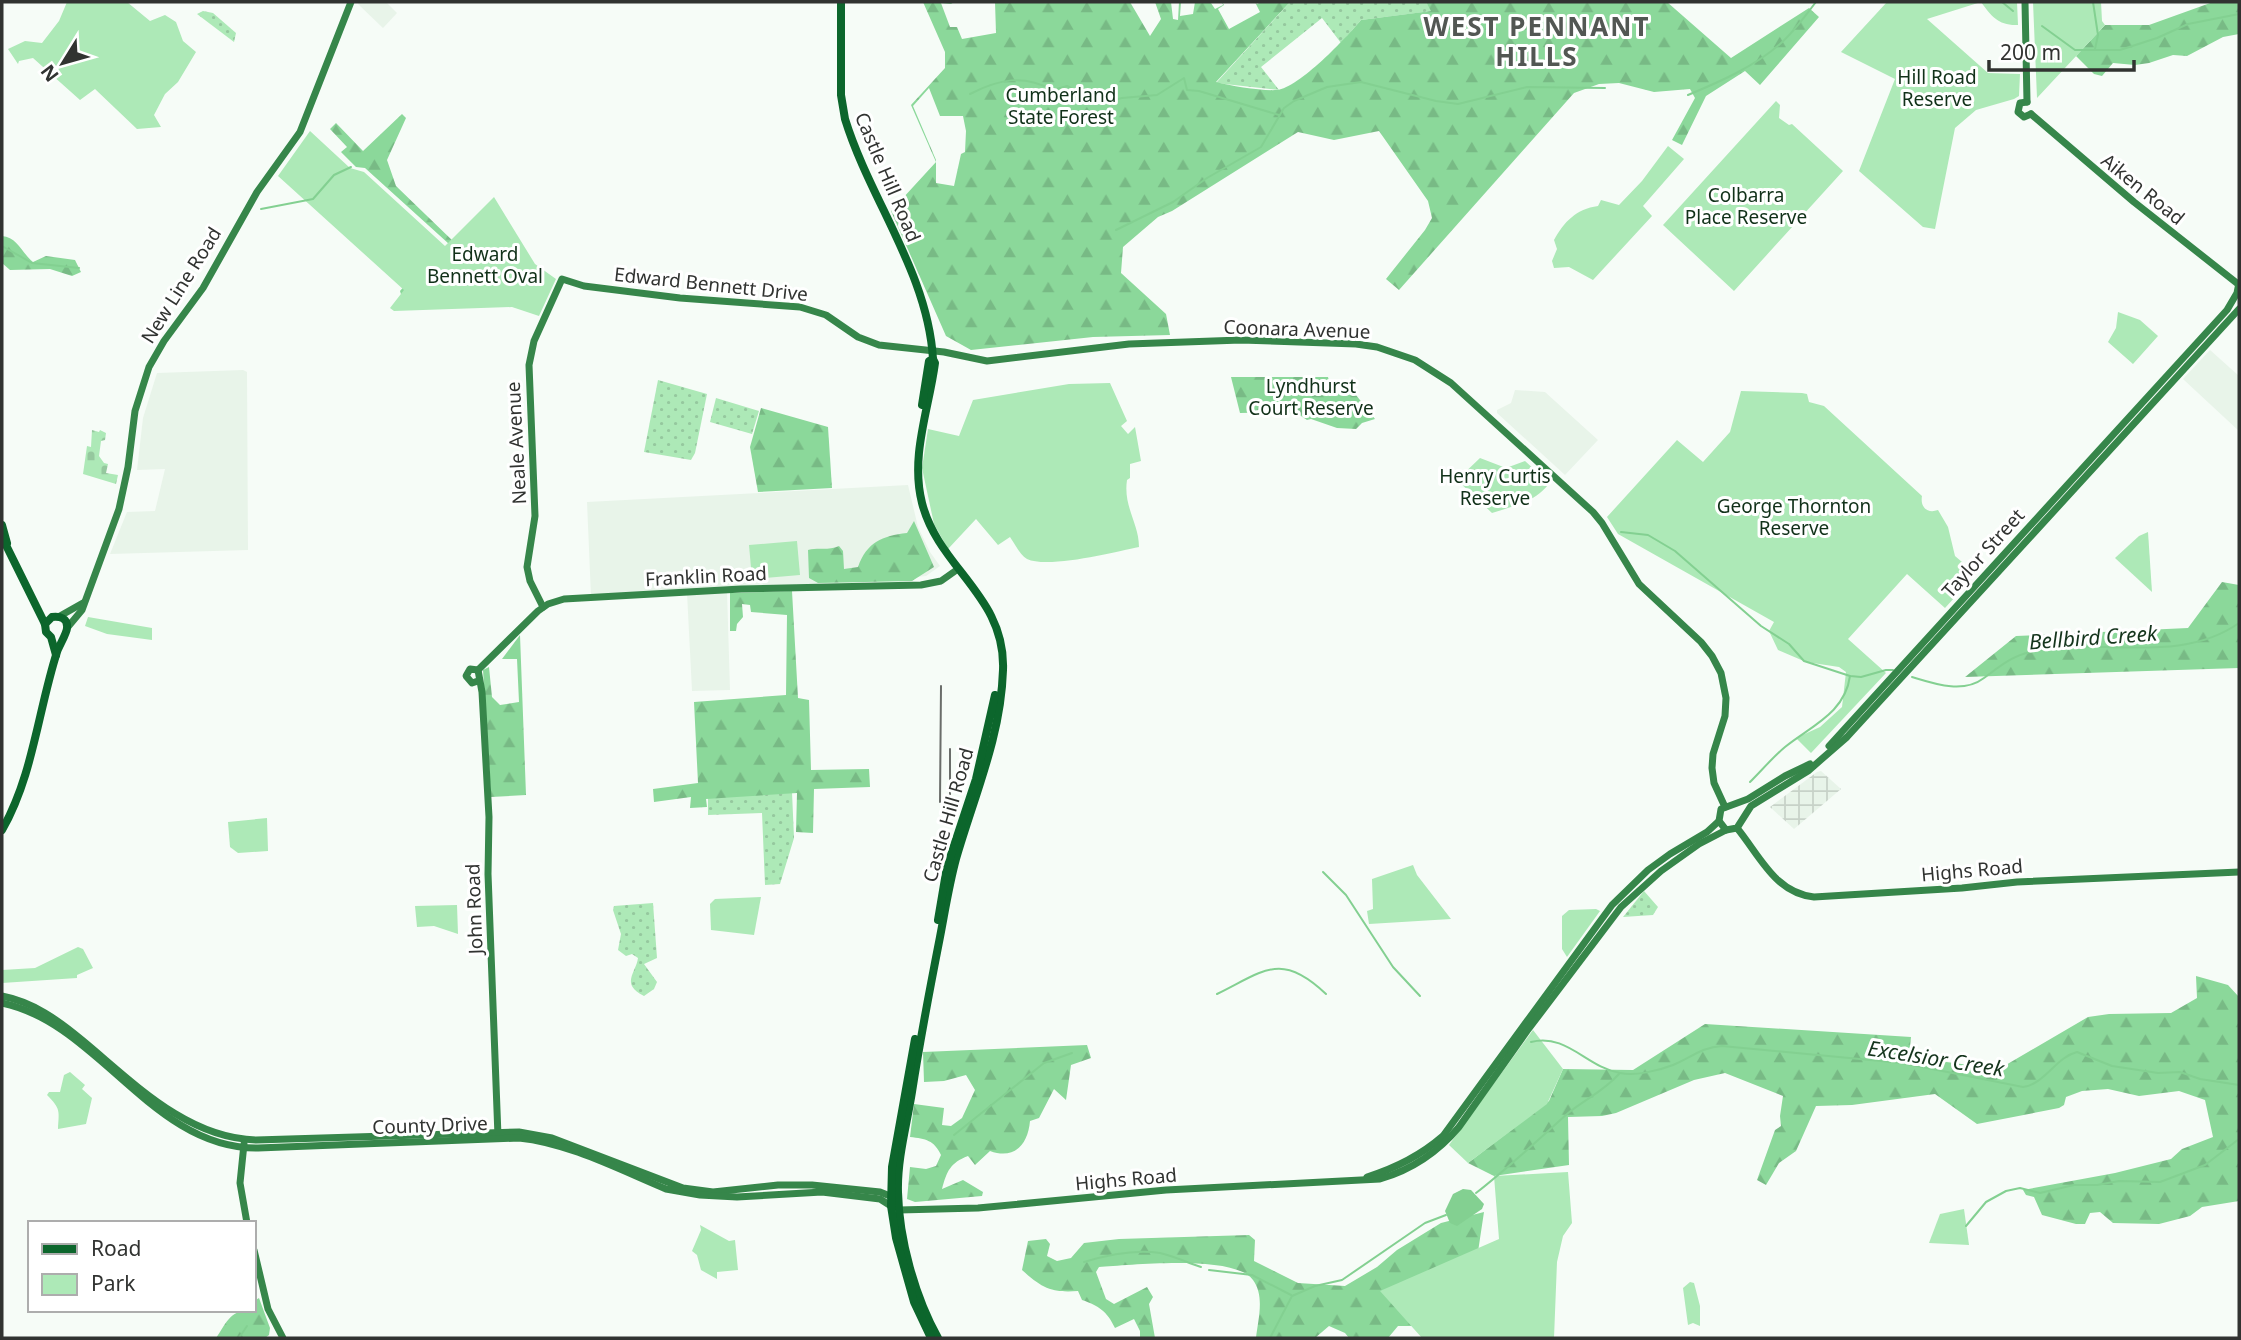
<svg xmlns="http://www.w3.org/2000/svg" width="2241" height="1340" viewBox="0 0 2241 1340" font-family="'Noto Sans',sans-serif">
<defs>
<pattern id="industrial-grid" width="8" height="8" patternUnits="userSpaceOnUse" patternTransform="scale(1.75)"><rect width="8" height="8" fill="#e8f4e9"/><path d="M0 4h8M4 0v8" fill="none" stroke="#c7d2c8"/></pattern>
<pattern id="grass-dots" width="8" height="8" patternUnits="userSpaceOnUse" patternTransform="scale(1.75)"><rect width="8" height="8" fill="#ade9b7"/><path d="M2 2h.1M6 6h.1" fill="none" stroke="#95c89e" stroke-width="1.8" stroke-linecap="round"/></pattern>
<pattern id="forest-firs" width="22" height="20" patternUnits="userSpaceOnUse" patternTransform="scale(1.75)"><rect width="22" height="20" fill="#8bd89a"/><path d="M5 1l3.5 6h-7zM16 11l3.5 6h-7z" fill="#78ba85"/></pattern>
<pattern id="cemetery-stones" width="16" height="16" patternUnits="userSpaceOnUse" patternTransform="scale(1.75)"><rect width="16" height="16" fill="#ade9b7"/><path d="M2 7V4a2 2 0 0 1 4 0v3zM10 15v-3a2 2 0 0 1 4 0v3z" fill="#95c89e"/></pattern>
</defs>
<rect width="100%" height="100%" fill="#f6fcf7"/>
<g fill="#e8f4e9">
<polygon points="359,2 386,2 397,13 383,28 358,4"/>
<polygon points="2210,350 2239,376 2239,431 2183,379"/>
<polygon points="243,370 247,372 248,550 110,554 127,512 155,511 165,469 137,470 143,418 157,373"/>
<polygon points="1515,390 1545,392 1598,440 1565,475 1497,413 1497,410 1511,403"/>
<polygon points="908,485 918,527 930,552 940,566 926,576 835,586 591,596 587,502"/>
<polygon points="727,591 730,690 692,691 687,593"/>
</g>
<polygon fill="url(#industrial-grid)" points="1821,771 1841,789 1794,829 1770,807 1817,772"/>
<g fill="url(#grass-dots)">
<polygon points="1290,2 1426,2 1432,11 1361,20 1341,43 1322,18 1261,67 1279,90 1216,83"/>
<polygon points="203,11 213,13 236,33 234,42 197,14"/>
<polygon points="658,380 707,394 695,453 691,460 644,452"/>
<polygon points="716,398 759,411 752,434 710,422"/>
<polygon points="792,792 794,838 780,884 765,885 762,813 708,815 708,795"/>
<polygon points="1644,891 1658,907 1653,915 1623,917"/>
<path d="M653 903 657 958 644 964 657 982 654 989 644 996C620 984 636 973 638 958L632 954 626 956 618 950 621 934 613 910 614 906Z"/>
</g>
<g fill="url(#forest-firs)" fill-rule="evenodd">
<path d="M923 2H954L951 4 941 3 950 27H957L962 39 996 33 995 2H1130L1150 36 1161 19 1155 2H1171L1173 19 1178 20 1179 2H1181L1180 16 1193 14 1195 2H1213L1211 3 1215 9 1223 5 1222 2 1224 5 1218 9 1229 29 1260 12 1255 2 1257 4 1261 2H1290L1216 82C1232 86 1261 91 1277 90 1299 88 1347 37 1361 20L1431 11 1426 2H1667L1731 58 1809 8 1819 17 1760 85 1745 71 1706 96 1682 145 1672 140 1695 98 1690 89 1654 92 1619 83 1599 84 1574 93 1399 290 1386 279 1425 230 1432 218 1428 201 1379 131 1334 140 1298 132 1172 211 1158 217 1123 247 1121 273 1166 314 1170 335 1093 337 971 350 946 336 891 211 936 162 911 105 945 68V52ZM929 88 940 116H963L966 131 965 152 961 154 954 186 936 183V160L913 106Z"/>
<polygon points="2213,2 2239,2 2239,34 2223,37 2187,56 2173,55 2149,63 2135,65 2113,63 2102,76 2094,74 2076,56 2105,25 2149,25"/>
<polygon points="402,114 406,118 387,160 396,186 455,243 405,307 400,291 440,246 444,249 449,244 365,168 356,167 341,152 347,147 330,129 336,123 363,151"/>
<path d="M2 236C17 237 22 253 33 262L46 256 75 260 81 272 72 276 50 269 10 270 2 263Z"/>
<polygon points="1231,377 1328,377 1332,393 1356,395 1375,419 1362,423 1356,429 1337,428 1311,419 1307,420 1298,414 1292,416 1289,412 1240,413"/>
<polygon points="761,408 828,427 832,488 758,492 750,447"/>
<path d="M914 521 934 567 912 581 818 583 809 578 808 550C819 547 828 551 839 546L843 551 844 569 858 567C867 542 882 536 907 533Z"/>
<polygon points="2222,582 2239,585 2239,668 1965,677 2016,636 2188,628"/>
<polygon points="792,591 798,698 809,700 811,770 869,769 870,787 814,789 813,833 796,832 797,793 706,799 707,807 690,808 691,797 654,802 653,789 698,783 694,702 786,695 787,615 751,612 750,605 742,604 743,617 737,624 736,631 730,631 730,593"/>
<polygon points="520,635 526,795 491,797 483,670 489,667 492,697 500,705 519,702 517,659 502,659"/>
<polygon points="2196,976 2228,985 2239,997 2239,1201 2202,1207 2190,1216 2159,1224 2113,1223 2100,1212 2090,1213 2085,1224 2076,1224 2042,1215 2034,1197 2026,1195 2023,1190 2115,1173 2171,1159 2182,1149 2213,1137 2205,1100 2179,1091 2139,1096 2108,1089 2082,1091 2066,1097 2064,1105 2059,1108 1977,1124 1935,1094 1852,1105 1816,1106 1796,1151 1779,1163 1766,1185 1757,1180 1775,1130 1781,1126 1780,1116 1783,1096 1725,1073 1694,1080 1616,1113 1602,1116 1568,1117 1569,1165 1494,1176 1468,1163 1549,1101 1563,1069 1633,1070 1705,1024 1911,1037 1909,1057 1999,1069 2088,1017 2109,1014 2171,1013 2197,998"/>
<path d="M1087 1045 1091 1058 1071 1065 1066 1100 1054 1089 1039 1118 1030 1121C1028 1144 1015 1160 990 1151L975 1165 968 1156C950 1163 947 1171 942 1189L963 1180 983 1192 982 1196 915 1202 907 1199 910 1167 926 1169 936 1166 941 1155C934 1140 926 1139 910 1137L914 1104 944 1108 942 1125 951 1126 962 1118 975 1090 966 1075 944 1081 924 1082 923 1052Z"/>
<path d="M1484 1212 1476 1265 1415 1326H1398L1388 1338H1349L1345 1333 1329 1326 1315 1338H1256C1258 1320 1265 1296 1253 1280 1235 1254 1130 1265 1099 1267L1096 1272 1106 1299 1114 1304 1147 1287 1153 1297 1149 1304 1155 1338H1140V1331L1134 1319 1115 1328C1107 1311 1099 1306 1082 1300L1078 1291C1051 1293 1042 1288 1022 1270L1028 1241 1046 1239 1050 1244 1047 1256 1057 1261 1071 1258 1084 1243 1119 1239 1249 1235 1255 1240 1254 1261 1298 1283 1345 1286 1377 1267 1397 1250 1441 1223Z"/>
<path d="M259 1298 270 1328 269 1335 265 1338H216C228 1320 230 1310 254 1310V1301Z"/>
</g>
<polygon fill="url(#cemetery-stones)" points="92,430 99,432 100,430 106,433 105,440 101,441 99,456 104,463 108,464 106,473 118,475 116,484 83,474 87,446 91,447"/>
<g fill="#ade9b7">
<polygon points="67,2 127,2 150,21 165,15 176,22 183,41 196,52 178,82 165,94 154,115 161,127 137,129 95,89 80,100 33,58 19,61 18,64 8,49 25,41 42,43 59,21"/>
<path d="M1887 2H2017L2018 25C1999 26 1991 16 1981 2L1927 19 1988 73 2020 74 2019 96 2014 99 1976 110 1955 128 1935 229 1923 227 1859 171 1895 79 1841 52Z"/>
<polygon points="2033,2 2101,2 2102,21 2105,25 2037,98"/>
<polygon points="1776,101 1780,105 1779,118 1789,125 1792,124 1843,171 1734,291 1663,225"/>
<polygon points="310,131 350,168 364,172 445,246 494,197 535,264 556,279 539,316 512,307 394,311 390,308 404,290 278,176"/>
<path d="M1668 146 1684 159 1643 206 1652 216 1593 280 1569 267 1554 268 1552 261 1557 249 1554 240C1564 222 1576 209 1598 206L1601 200 1619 205 1642 181Z"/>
<polygon points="2118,312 2140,320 2158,336 2133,364 2108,342 2116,328"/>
<path d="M1110 383 1127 421 1121 426 1128 434 1135 427 1141 461 1130 464V478L1127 480C1123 507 1139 523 1139 547 1115 552 1048 569 1027 559 1020 555 1015 544 1010 537L998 545 976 519 948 549 934 524 922 468 928 429 959 436 973 400 1069 384Z"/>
<path d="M1741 391 1802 393 1807 394 1809 402 1824 406 1922 496C1920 507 1927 514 1938 510L1948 527 1955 556 1976 574 1945 608 1907 574 1848 639 1886 673 1811 753 1796 738 1820 727 1842 707 1846 672 1839 667 1806 662 1778 650 1769 631 1774 622 1618 534 1607 517 1677 440 1703 462 1730 432Z"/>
<path d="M1480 458 1506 468 1525 461 1547 481 1548 485C1533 503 1513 506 1492 513L1457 480Z"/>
<polygon points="2148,532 2152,592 2115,558 2139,536"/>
<polygon points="797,541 800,575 752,579 749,545"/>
<polygon points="88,617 152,628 152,640 107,634 85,626"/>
<polygon points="267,818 268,851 238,853 230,847 228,822"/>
<polygon points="1413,865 1417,875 1451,919 1369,924 1367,911 1373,909 1372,879"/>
<polygon points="761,897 754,935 711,930 710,904 715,899"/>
<polygon points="457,905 458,934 434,926 417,927 415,906"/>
<polygon points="1596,909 1600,911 1567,957 1562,949 1562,916 1569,910"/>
<polygon points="78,947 83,949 93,968 77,975 77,978 2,983 2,970 35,968"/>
<polygon points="1533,1030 1563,1069 1547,1104 1468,1163 1449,1145"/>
<path d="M70 1072 85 1085 82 1089 92 1098 86 1124 58 1129C59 1111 61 1109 47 1095L49 1092H60L64 1075Z"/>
<polygon points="1568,1172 1572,1223 1563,1236 1557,1262 1554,1338 1422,1338 1380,1291 1499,1239 1494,1176"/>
<polygon points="1964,1209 1969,1245 1929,1243 1940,1214"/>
<polygon points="700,1225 729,1241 735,1240 738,1270 717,1272 717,1279 701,1270 697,1255 692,1251 701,1230"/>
<polygon points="1690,1282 1694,1283 1700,1306 1700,1326 1693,1323 1688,1325 1683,1288"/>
</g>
<polygon fill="#83d091" points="1463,1189 1471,1190 1484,1204 1482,1209 1457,1226 1450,1223 1445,1211 1453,1194"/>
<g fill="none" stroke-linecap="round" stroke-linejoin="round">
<g stroke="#83d091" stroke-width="2">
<polyline points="2002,2 2013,11"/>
<polyline points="2093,2 2098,35 2095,49"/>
<polyline points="2042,26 2075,50 2120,50 2157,38 2188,24 2239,14"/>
<path d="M970 94C999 79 1023 74 1053 90L1067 86 1084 95 1106 102 1122 98 1157 95 1184 78 1187 90 1199 91 1279 115"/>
<path d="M1688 95C1719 82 1754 67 1780 44 1794 32 1805 16 1816 2"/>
<polyline points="261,209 313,199 334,175 351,167"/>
<polyline points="1116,230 1173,202 1207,178 1261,147 1284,108 1294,101 1327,87 1361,82 1436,101 1458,104 1527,87 1605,88"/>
<polyline points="2,246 32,263 79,268"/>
<polyline points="1621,532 1648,535 1675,551 1761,626 1789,644 1804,661 1850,676 1861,677 1886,670 1893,670"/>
<path d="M1912 677C1935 684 1963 694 1984 678 1999 667 2012 656 2030 652 2098 636 2178 666 2239 623"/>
<path d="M1750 782C1762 770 1773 757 1785 747 1811 726 1845 713 1850 676"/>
<polyline points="1323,872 1346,895 1393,967 1420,996"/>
<path d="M1217 994C1264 971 1281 951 1326 994"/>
<path d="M1531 1042C1567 1033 1586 1067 1620 1073 1635 1076 1658 1071 1673 1065 1691 1058 1701 1047 1722 1046L1902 1063 2023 1087C2045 1084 2056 1057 2077 1052L2112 1066 2158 1073 2180 1072 2200 1079 2239 1085"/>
<polyline points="954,1135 1044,1063 1072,1053"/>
<path d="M1476 1193C1508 1168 1537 1141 1567 1114 1584 1100 1604 1091 1619 1074"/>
<polyline points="1966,1226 1986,1202 2006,1191 2020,1188 2040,1193 2074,1185 2097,1185 2119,1181 2160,1182 2205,1165 2239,1139"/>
<path d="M1084 1262C1107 1255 1135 1249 1160 1253 1174 1256 1188 1263 1201 1267"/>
<polyline points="1209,1270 1252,1275 1291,1295"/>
<polyline points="239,1338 247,1326"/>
<polyline points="1270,1338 1292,1296 1315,1286 1342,1280 1425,1223 1446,1215"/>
</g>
<g stroke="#36864a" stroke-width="7">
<polyline points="2025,2 2027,102"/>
<polyline points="2027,102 2020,103 2018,112 2024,117 2031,114"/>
<polyline points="2031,114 2134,202 2238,284"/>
<polyline points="543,607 530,581 527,567 535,516 529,365 534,341 562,279 584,286 680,298 800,307 826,315 858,337 879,345 944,352 987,361 1129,344 1241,340 1356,344 1377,347 1415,360 1451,383 1593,512 1602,523 1639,584 1701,642 1712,656 1721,673 1726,698 1725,716 1713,754 1712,768 1714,783 1725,807"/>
<polyline points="60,616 83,603"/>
<polyline points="67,628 82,610 119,509 128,467 135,411 149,367 164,341 203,288 257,192 300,132 351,2"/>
<polyline points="478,670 538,611 548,604 564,599 741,589 921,585 941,581 958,569"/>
<polyline points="478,670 482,692 489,817 488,874 498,1136"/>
<polyline points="478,670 470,669 466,676 472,683 478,681"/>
<polyline points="1829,746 2227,310 2237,293 2239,283"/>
<path d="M1737 828C1760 856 1775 893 1814 897L1962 888 2017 882 2239 872"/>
<polyline points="1726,830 1719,821 1721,809 1748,799 1785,776 1810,764"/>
<path d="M2 996C33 1002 58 1020 82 1040 133 1082 186 1138 256 1140L519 1132 552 1138 683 1188 713 1192 778 1185H812L880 1192 890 1196"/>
<path d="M2 1003C99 1023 152 1149 258 1148L519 1138C569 1143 620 1170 666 1189L700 1195 737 1197 822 1192 880 1199 891 1206"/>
<polyline points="244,1144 240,1183 247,1223"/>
<path d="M1367 1177C1396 1168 1420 1156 1443 1136L1612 905 1648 870 1670 854 1707 832 1719 821"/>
<path d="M899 1210 978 1208 1166 1190 1380 1179C1411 1170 1438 1152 1459 1127L1527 1031 1621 907 1661 871 1699 844 1726 830 1737 828 1751 806 1808 771 1847 737 2239 309"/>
<polyline points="254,1250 268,1309 283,1338"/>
</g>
<g stroke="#0c662c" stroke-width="8">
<path d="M841 2V95L845 119C870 200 928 273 933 359L935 363C929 409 910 456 922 503 939 569 1006 596 1003 670 1001 737 974 796 956 859 949 885 945 911 940 937 930 988 920 1040 912 1092 907 1124 897 1159 898 1192 899 1239 915 1297 938 1338"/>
<polyline points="922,405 929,361 933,359"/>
<polyline points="2,525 7,543"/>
<polyline points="2,537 45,624 46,632 51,637 56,655"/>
<path d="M2 830C33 776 38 711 57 652 59 646 67 633 67 628 68 618 60 616 52 617L45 624"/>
<polyline points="938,920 947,867 976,779 995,695"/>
<polyline points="915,1039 892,1167 891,1206 896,1238 914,1302 931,1338"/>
</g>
<g stroke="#6a6d6a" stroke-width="2">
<polyline points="940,802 941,686"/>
<polyline points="950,802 950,749"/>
</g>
</g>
<g text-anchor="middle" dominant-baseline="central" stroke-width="6" stroke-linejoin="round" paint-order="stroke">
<g font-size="19" fill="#113119" stroke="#fff">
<text x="1937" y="77">Hill Road<tspan x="1937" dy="22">Reserve</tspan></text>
<text x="1061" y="95">Cumberland<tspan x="1061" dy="22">State Forest</tspan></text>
<text x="1746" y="195">Colbarra<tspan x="1746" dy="22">Place Reserve</tspan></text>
<text x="485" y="254">Edward<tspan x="485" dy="22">Bennett Oval</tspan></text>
<text x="1311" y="386">Lyndhurst<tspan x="1311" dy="22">Court Reserve</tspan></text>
<text x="1495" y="476">Henry Curtis<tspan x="1495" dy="22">Reserve</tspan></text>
<text x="1794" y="506">George Thornton<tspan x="1794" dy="22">Reserve</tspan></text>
</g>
<g font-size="19" fill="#313331" stroke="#fff">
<text transform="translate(888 177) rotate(67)">Castle Hill Road</text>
<text transform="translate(2143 189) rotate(39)">Aiken Road</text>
<text transform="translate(711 284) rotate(6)">Edward Bennett Drive</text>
<text transform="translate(181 285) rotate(-58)">New Line Road</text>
<text transform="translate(1297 329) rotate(2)">Coonara Avenue</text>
<text transform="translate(516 443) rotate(-93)">Neale Avenue</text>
<text transform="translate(1983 553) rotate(-48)">Taylor Street</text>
<text transform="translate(706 576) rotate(-3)">Franklin Road</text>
<text transform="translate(948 815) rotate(-74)">Castle Hill Road</text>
<text transform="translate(1972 870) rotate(-5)">Highs Road</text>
<text transform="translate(474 909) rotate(-92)">John Road</text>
<text transform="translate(430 1125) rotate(-2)">County Drive</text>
<text transform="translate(1126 1179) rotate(-5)">Highs Road</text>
</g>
<g font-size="21" font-style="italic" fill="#15351d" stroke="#fff">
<text transform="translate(2093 637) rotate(-4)">Bellbird Creek</text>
<text transform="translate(1936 1058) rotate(9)">Excelsior Creek</text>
</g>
<g font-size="26" font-weight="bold" letter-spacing="2" fill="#525753" stroke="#fff">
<text x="1537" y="26">WEST PENNANT<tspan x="1537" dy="30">HILLS</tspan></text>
</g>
</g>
<rect width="2241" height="1340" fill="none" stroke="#313331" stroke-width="7"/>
<rect x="28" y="1221" width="228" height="91" fill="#ffffff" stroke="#adadad" stroke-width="2"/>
<rect x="42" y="1244" width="35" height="10" fill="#0c662c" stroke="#adadad" stroke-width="2"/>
<text x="91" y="1256" font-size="21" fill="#313331">Road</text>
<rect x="42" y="1274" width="35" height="21" fill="#ade9b7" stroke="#adadad" stroke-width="2"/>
<text x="91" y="1291" font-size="21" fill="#313331">Park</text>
<g transform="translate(63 63) rotate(233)" stroke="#ffffff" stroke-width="5" paint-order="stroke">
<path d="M0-5L12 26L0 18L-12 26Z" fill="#313331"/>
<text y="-10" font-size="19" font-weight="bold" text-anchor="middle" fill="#313331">N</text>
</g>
<path d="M1989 60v10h145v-10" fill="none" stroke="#313331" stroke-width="3.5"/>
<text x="2000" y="60" font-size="21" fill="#313331" stroke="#ffffff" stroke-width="5" paint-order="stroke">200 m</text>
</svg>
